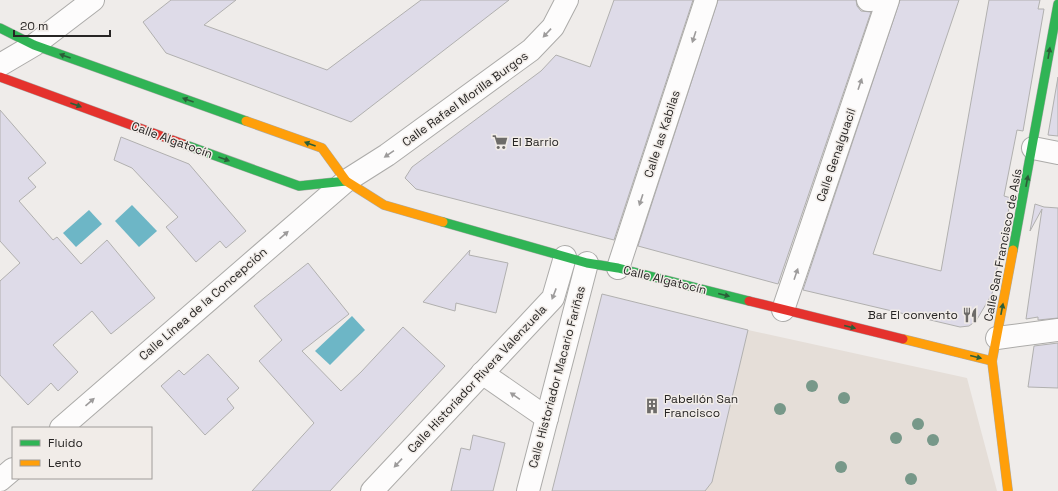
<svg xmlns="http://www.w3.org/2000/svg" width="1058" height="491" viewBox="0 0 1058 491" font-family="'Space Grotesk',sans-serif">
<rect width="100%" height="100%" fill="#efecea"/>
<polygon fill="#e5ded8" points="748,330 967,378 997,491 705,491 712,482"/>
<g fill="#6db6c6">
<polygon points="132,205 157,231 139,247 115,221"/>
<polygon points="89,210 102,224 76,247 63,233"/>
<polygon points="352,316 365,330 330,365 315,351"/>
</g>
<g fill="#dedbe8" stroke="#b1b0af">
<polygon points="171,0 236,0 204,25 327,70 421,0 509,0 351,122 166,53 143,22"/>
<polygon points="614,0 693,0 614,240 416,189 405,178 412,167 541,71 556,55 590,67"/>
<polygon points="718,0 856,0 857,6 861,11 871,12 778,284 638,246"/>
<polygon points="900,0 959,0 873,254 941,271 989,0 1040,0 1038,9 1044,9 1023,131 1017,130 1004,196 1011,198 992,294 976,321 969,326 960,327 803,290"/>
<polygon points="1058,77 1058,136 1048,135"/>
<polygon points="0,110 46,163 28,178 36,187 19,201 53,240 57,237 81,264 107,240 155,298 111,334 92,311 53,345 78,372 58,391 51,383 28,405 0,375 0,281 20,263 0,241"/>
<polygon points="121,137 189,164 246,231 226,248 220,241 196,262 166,227 178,217 132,168 114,160"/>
<polygon points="1035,204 1044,207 1058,208 1058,318 1038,320 1038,317 1026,319 1042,209 1030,231"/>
<polygon points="470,250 469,255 508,263 496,313 456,303 455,311 423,302"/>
<polygon points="308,263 349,314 302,351 341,391 361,372 403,327 445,366 330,491 252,491 314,423 259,361 282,340 254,306"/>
<polygon points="602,294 748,330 712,482 705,491 552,491"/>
<polygon points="1058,343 1058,388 1028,387 1034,346"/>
<polygon points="208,354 239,388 227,399 234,408 205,435 161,386 179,370 184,375"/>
<polygon points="473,435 505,443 493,491 451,491 461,448 470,450"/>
</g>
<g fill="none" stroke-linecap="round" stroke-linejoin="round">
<defs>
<g id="street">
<polyline points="868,0 871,0"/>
<polyline points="0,65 34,45 93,0"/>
<polyline points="1033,148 1058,153"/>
<polyline points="618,268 706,0"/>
<polyline points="783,310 888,0"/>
<polyline points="997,338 1058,330"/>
<polyline points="482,373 547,418"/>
<polyline points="61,428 346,181 387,155 531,50 553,27 567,0"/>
<polyline points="0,480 13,469"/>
<polyline points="372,491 553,298 565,257"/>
<polyline points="528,491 587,263"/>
</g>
<g id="fast">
<polyline points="0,28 34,45 246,121"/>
<polyline points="183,144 299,186 346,181"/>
<polyline points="443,222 587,263 618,268 749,301"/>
<polyline points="1013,250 1058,4"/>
</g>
<g id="slow">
<polyline points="246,121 322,148 346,181 384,205 443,222"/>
<polyline points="903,339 992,361"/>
<polyline points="1008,491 992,361 1013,250"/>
</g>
<g id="jam">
<polyline points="0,77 183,144"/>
<polyline points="749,301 903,339"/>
</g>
</defs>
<use href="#street" stroke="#acaba9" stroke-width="24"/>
<use href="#fast" stroke="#acaba9" stroke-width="10"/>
<use href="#slow" stroke="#acaba9" stroke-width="10"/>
<use href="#jam" stroke="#acaba9" stroke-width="10"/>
<use href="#street" stroke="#fdfcfc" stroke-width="22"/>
<use href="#fast" stroke="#30b455" stroke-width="9"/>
<use href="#slow" stroke="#ff9f0a" stroke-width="9"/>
<use href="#jam" stroke="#e5322d" stroke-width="9"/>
</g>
<g fill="#779889">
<circle cx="812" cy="386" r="6"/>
<circle cx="844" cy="398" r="6"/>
<circle cx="780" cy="409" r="6"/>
<circle cx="918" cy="424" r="6"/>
<circle cx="896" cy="438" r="6"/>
<circle cx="933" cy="440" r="6"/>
<circle cx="841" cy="467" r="6"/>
<circle cx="911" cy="479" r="6"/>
</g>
<defs><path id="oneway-solid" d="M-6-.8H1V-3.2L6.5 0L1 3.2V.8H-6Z"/></defs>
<g fill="#9d9b9b">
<use href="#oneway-solid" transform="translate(547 33) rotate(133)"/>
<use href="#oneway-solid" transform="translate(694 37) rotate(108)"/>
<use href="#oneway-solid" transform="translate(860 84) rotate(-71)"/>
<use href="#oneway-solid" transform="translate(389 154) rotate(146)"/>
<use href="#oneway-solid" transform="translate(641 200) rotate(108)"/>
<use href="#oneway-solid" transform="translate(284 235) rotate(-41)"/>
<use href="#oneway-solid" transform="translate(796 274) rotate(-71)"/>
<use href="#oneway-solid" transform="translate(554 294) rotate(111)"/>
<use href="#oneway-solid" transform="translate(515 396) rotate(-145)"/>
<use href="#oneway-solid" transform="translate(90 402) rotate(-41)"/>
<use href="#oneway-solid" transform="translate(398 463) rotate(133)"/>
</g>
<g fill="#2b5e38">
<use href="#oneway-solid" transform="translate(1049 53) rotate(-80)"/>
<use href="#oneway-solid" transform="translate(65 56) rotate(-160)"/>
<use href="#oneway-solid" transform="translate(188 100) rotate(-160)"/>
<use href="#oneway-solid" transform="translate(76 105) rotate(20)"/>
<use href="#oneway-solid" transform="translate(310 144) rotate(-160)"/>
<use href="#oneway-solid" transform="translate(224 159) rotate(20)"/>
<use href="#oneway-solid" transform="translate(1027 181) rotate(-79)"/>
<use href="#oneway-solid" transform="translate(724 295) rotate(14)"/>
<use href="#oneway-solid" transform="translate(1002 309) rotate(-79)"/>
<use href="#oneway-solid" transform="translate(850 327) rotate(14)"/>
<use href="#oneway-solid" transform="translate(976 357) rotate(14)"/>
</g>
<defs>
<symbol id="supermarket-bare" viewBox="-9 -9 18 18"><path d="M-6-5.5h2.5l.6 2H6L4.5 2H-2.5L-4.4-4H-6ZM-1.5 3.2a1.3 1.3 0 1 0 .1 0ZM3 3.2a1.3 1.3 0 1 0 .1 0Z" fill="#6d6b69" stroke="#f1ece8" stroke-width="2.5" paint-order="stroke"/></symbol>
<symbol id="restaurant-bare" viewBox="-9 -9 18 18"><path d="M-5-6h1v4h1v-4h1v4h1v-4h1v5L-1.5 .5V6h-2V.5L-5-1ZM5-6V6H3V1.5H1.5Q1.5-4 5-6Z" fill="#6d6b69" stroke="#f1ece8" stroke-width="2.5" paint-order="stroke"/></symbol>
<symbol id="building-bare" viewBox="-9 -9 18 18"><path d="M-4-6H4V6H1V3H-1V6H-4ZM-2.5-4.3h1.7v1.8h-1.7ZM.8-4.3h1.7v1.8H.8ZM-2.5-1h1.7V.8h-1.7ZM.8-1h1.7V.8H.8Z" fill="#6d6b69" stroke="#f1ece8" stroke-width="2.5" paint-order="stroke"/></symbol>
</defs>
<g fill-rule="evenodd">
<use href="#supermarket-bare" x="489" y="131" width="22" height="22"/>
<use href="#restaurant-bare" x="959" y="304" width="22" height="22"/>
<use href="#building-bare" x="641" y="395" width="22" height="22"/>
</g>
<g text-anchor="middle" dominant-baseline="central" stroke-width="3" stroke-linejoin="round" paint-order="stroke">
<g font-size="12" fill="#272524" stroke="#f1ece8">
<text transform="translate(465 99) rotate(-36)">Calle Rafael Morilla Burgos</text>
<text transform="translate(662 134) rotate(-72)">Calle las Kabilas</text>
<text transform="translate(172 140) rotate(20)">Calle Algatocín</text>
<text transform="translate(836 155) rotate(-71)">Calle Genalguacil</text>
<text transform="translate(1003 245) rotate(-79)">Calle San Francisco de Asís</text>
<text transform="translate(665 280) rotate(14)">Calle Algatocín</text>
<text transform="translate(203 304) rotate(-41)">Calle Línea de la Concepción</text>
<text transform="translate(557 377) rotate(-75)">Calle Historiador Macario Fariñas</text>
<text transform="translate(477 379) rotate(-47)">Calle Historiador Rivera Valenzuela</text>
</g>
<g font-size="12" fill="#272524" stroke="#f1ece8" text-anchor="start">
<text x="512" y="142">El Barrio</text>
<text x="958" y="315" text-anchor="end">Bar El convento</text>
<text x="664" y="399">Pabellón San<tspan x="664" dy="14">Francisco</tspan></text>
</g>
</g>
<rect x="12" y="427" width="140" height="52" fill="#f1ece8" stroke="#a09c9a"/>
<rect x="20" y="440" width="20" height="6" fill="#30b455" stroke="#a09c9a"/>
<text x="48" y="447" font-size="12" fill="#272524">Fluido</text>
<rect x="20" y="460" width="20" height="6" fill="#ff9f0a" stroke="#a09c9a"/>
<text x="48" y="467" font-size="12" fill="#272524">Lento</text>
<path d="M14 30v6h96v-6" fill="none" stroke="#272524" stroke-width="2"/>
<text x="20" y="30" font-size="12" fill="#272524" stroke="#f1ece8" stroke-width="3" paint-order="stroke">20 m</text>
</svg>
